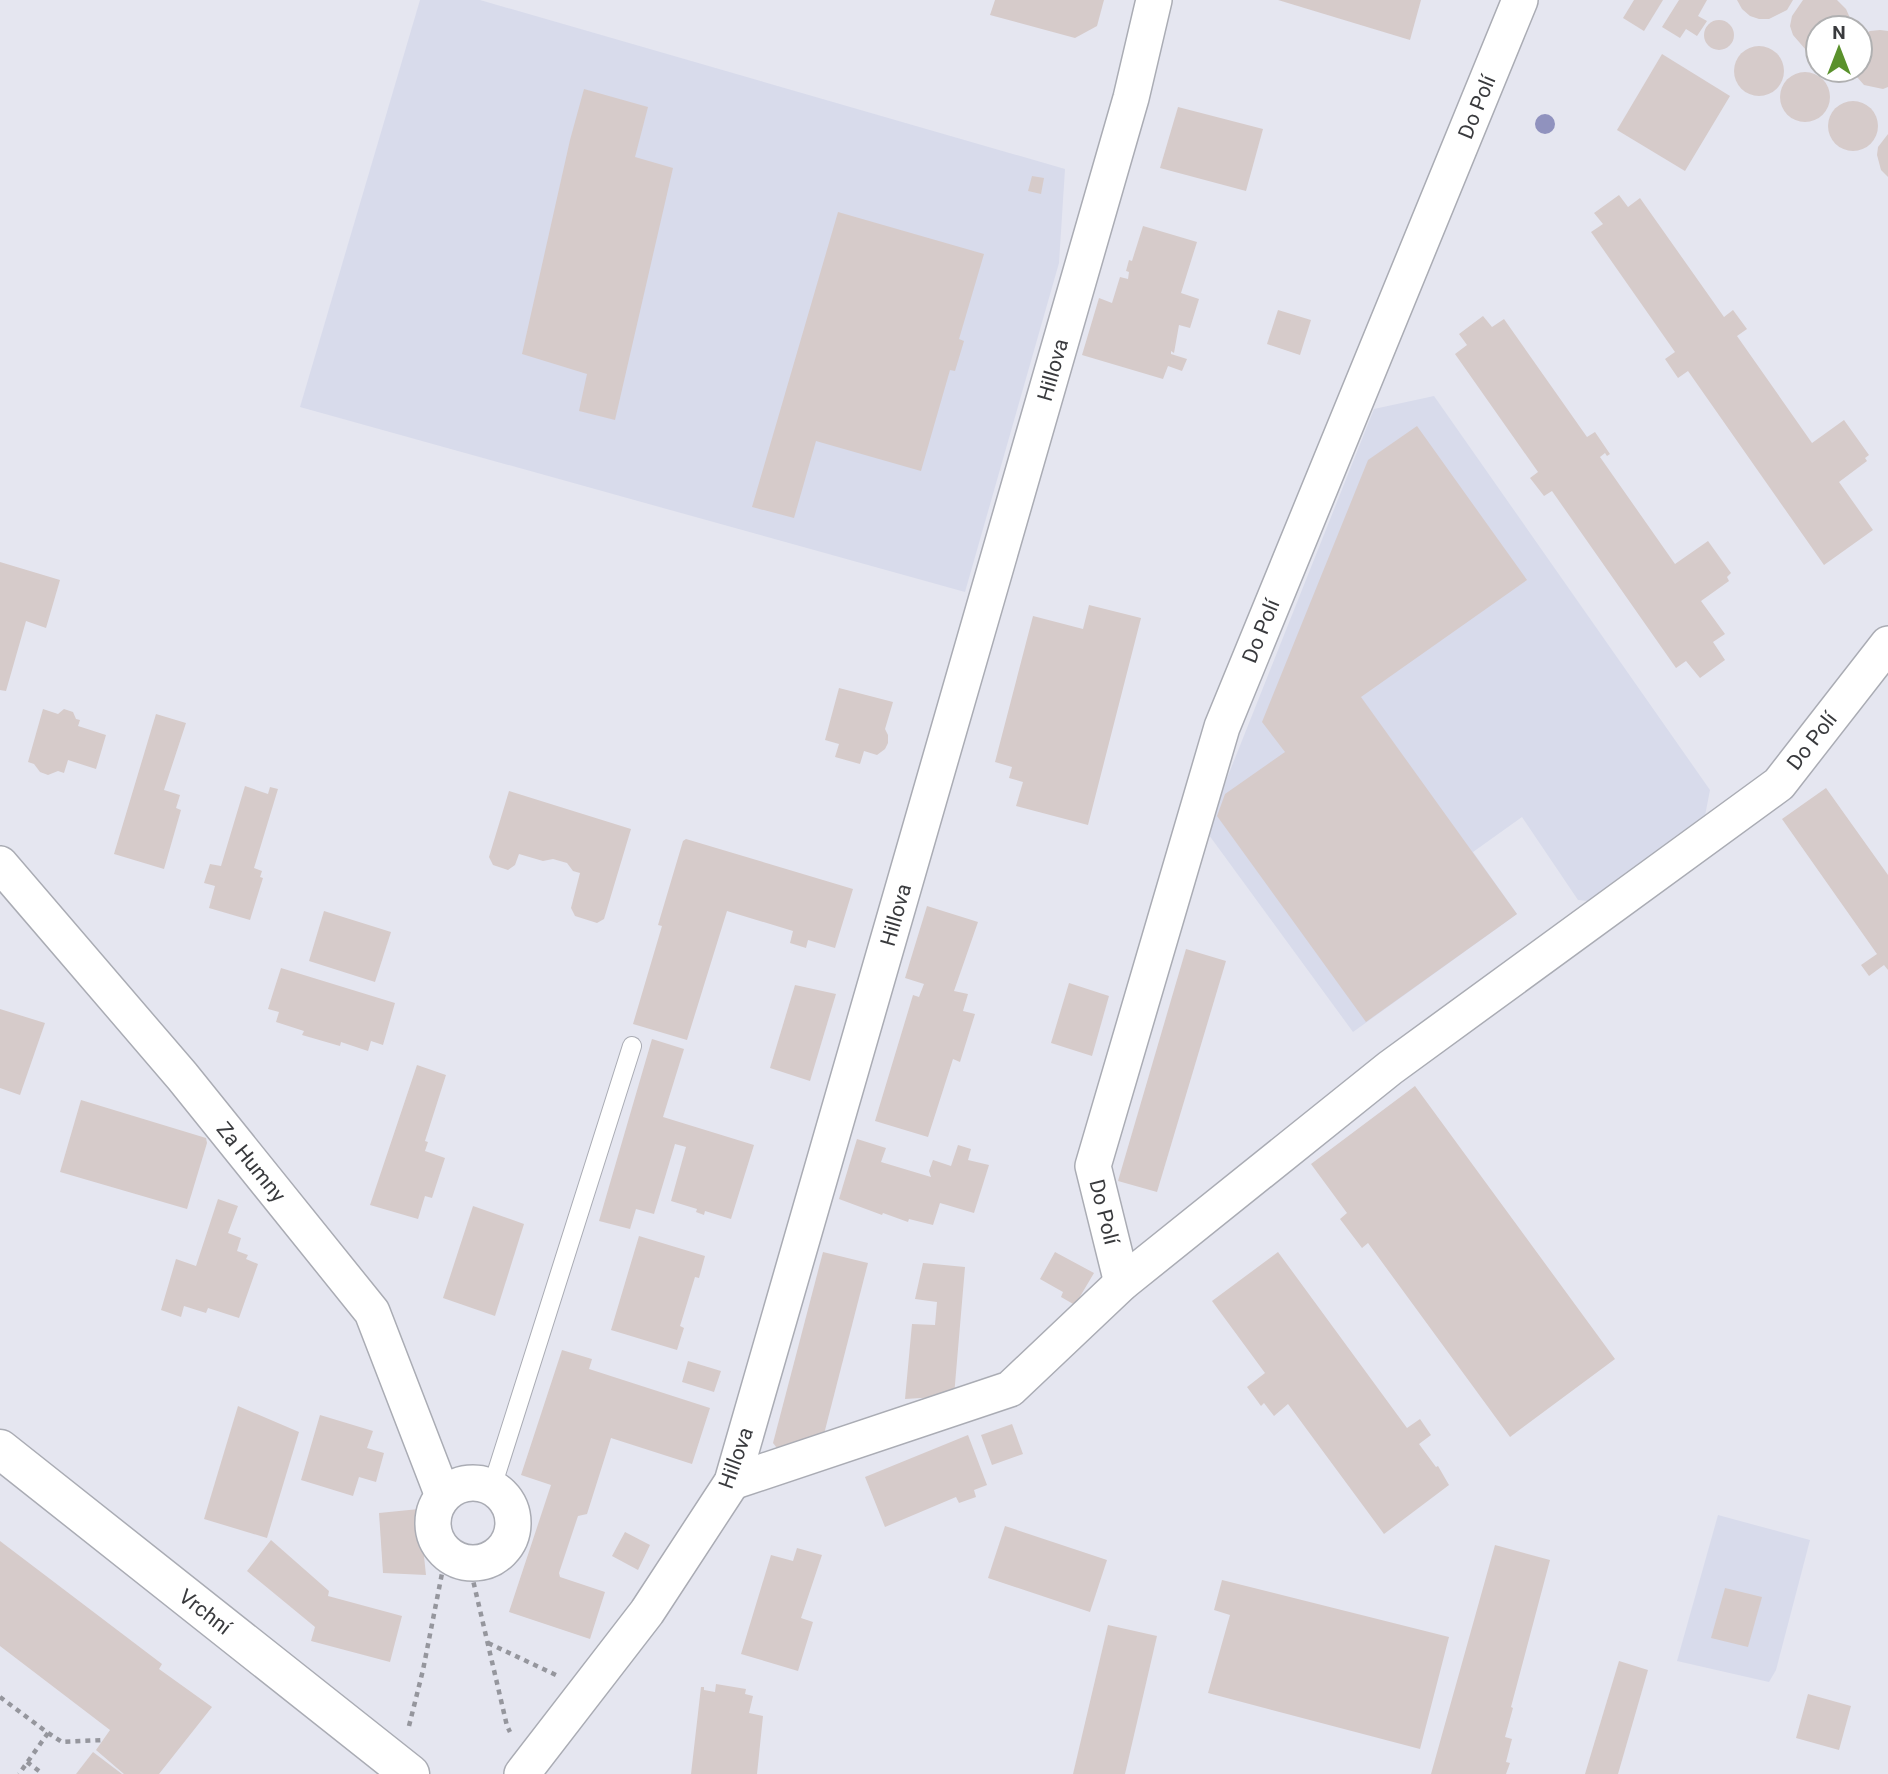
<svg xmlns="http://www.w3.org/2000/svg" width="1888" height="1774" viewBox="0 0 1888 1774" font-family="Roboto,sans-serif">
<rect width="100%" height="100%" fill="#e5e6f0"/>
<g fill="#d8dbeb">
<polygon points="420,0 480,0 1065,169 1059,263 965,592 300,407"/>
<polygon points="1434,396 1710,790 1703,826 1597,902 1578,900 1522,817 1473,852 1517,914 1353,1032 1206,831 1374,409"/>
<polygon points="1718,1515 1810,1540 1776,1670 1769,1682 1677,1661"/>
</g>
<g fill="#d6cbca">
<polygon points="995,0 1104,0 1097,26 1075,38 990,15"/>
<polygon points="1278,0 1421,0 1410,40"/>
<polygon points="1634,0 1663,0 1644,31 1623,18"/>
<polygon points="1679,0 1707,0 1698,16 1707,21 1697,36 1686,29 1680,38 1662,27"/>
<polygon points="1737,0 1793,0 1787,10 1769,19 1759,19 1750,16 1742,9"/>
<polygon points="1803,0 1837,0 1846,9 1850,18 1850,28 1818,28 1818,54 1806,50 1793,35 1790,26 1792,16"/>
<circle cx="1719" cy="35" r="15"/>
<polygon points="1880,30 1888,31 1888,87 1883,89 1864,85 1851,70 1860,70 1860,36 1870,31"/>
<circle cx="1759" cy="71" r="25"/>
<polygon points="1662,54 1730,96 1685,171 1617,130"/>
<circle cx="1805" cy="97" r="25"/>
<polygon points="584,89 648,107 635,157 673,168 615,420 579,411 587,374 522,354 570,140"/>
<circle cx="1853" cy="126" r="25"/>
<polygon points="1178,107 1263,129 1246,191 1160,168"/>
<polygon points="1888,134 1888,177 1881,170 1877,155 1878,147"/>
<polygon points="1032,176 1044,178 1041,194 1028,191"/>
<polygon points="1619,195 1628,207 1640,198 1724,317 1733,310 1747,329 1737,336 1812,443 1844,420 1869,455 1865,458 1867,461 1839,482 1873,530 1824,565 1688,371 1678,378 1665,359 1675,352 1591,232 1603,224 1594,213"/>
<polygon points="838,212 984,254 959,339 964,341 955,371 950,370 921,471 816,441 794,518 752,507"/>
<polygon points="1143,226 1197,242 1181,293 1199,299 1190,328 1179,325 1174,353 1171,351 1171,354 1187,359 1182,371 1168,366 1163,379 1082,355 1099,298 1112,303 1120,277 1128,279 1129,272 1126,271 1129,260 1132,261"/>
<polygon points="1278,310 1311,320 1300,355 1267,344"/>
<polygon points="1483,316 1492,327 1504,319 1587,437 1595,432 1610,454 1607,456 1605,453 1600,457 1675,564 1708,541 1731,573 1727,577 1729,581 1701,601 1725,634 1713,642 1725,660 1700,678 1686,661 1676,668 1552,491 1544,496 1530,478 1538,472 1455,354 1467,345 1459,334"/>
<polygon points="1417,426 1527,580 1361,697 1517,914 1366,1022 1217,816 1225,794 1285,752 1262,722 1368,460"/>
<polygon points="0,562 60,580 46,628 26,621 6,691 0,690"/>
<polygon points="1089,605 1141,618 1088,825 1016,806 1023,782 1009,778 1012,767 995,762 1033,616 1083,629"/>
<polygon points="839,688 893,702 885,729 888,735 888,743 885,749 877,755 864,751 860,764 835,757 839,744 825,740"/>
<polygon points="43,709 58,714 64,709 73,712 76,719 80,720 78,726 106,735 96,769 68,760 64,773 58,771 48,775 40,772 34,764 28,762"/>
<polygon points="156,714 186,723 164,790 180,795 176,808 181,810 164,869 114,854"/>
<polygon points="245,786 268,794 270,787 278,789 254,868 262,871 260,877 263,878 250,920 209,908 215,886 204,883 210,864 221,866"/>
<polygon points="1826,788 1888,875 1888,970 1884,965 1869,976 1861,965 1877,954 1782,819"/>
<polygon points="509,791 631,829 604,919 597,923 575,916 571,908 580,873 573,871 567,863 553,859 543,861 519,854 515,865 508,870 493,865 489,857"/>
<polygon points="686,839 853,889 835,948 808,940 806,948 790,943 793,931 727,911 687,1040 633,1024 662,926 658,925 683,841"/>
<polygon points="927,906 978,922 954,991 968,994 963,1011 975,1014 960,1062 953,1059 928,1137 875,1121 913,995 919,997 924,984 905,978"/>
<polygon points="324,911 391,932 375,982 309,961"/>
<polygon points="1186,949 1226,961 1157,1192 1118,1181"/>
<polygon points="281,968 395,1003 383,1045 371,1041 368,1051 341,1042 340,1046 302,1035 304,1031 276,1022 279,1012 268,1009"/>
<polygon points="1069,983 1109,996 1092,1056 1051,1043"/>
<polygon points="795,985 836,994 810,1081 770,1068"/>
<polygon points="0,1009 45,1023 20,1095 0,1088"/>
<polygon points="652,1039 684,1049 663,1117 754,1145 731,1219 705,1211 704,1215 696,1212 697,1209 671,1201 686,1147 675,1144 654,1214 636,1209 630,1229 599,1221"/>
<polygon points="417,1065 446,1075 425,1141 428,1142 425,1151 445,1158 432,1198 425,1196 418,1219 370,1205"/>
<polygon points="1415,1086 1615,1359 1510,1437 1368,1243 1362,1248 1340,1219 1347,1213 1311,1164"/>
<polygon points="81,1100 206,1138 207,1143 187,1209 60,1172"/>
<polygon points="857,1139 886,1148 881,1162 931,1177 929,1171 933,1160 951,1166 958,1145 971,1149 968,1160 989,1165 974,1213 940,1203 933,1225 909,1219 908,1222 883,1213 882,1215 839,1199"/>
<polygon points="218,1199 238,1206 228,1233 241,1238 237,1251 248,1255 246,1259 258,1264 239,1318 208,1308 206,1313 184,1306 181,1317 161,1310 176,1259 196,1266"/>
<polygon points="473,1206 524,1224 495,1316 443,1298"/>
<polygon points="639,1236 705,1256 699,1278 695,1277 688,1300 680,1326 684,1328 677,1350 611,1330"/>
<polygon points="823,1252 868,1263 823,1438 781,1453 773,1443"/>
<polygon points="1055,1252 1094,1273 1075,1305 1061,1297 1063,1292 1040,1279"/>
<polygon points="1278,1252 1407,1428 1420,1419 1431,1435 1419,1444 1436,1467 1438,1466 1449,1485 1384,1534 1288,1404 1274,1416 1264,1403 1261,1406 1247,1387 1265,1373 1212,1301"/>
<polygon points="923,1263 965,1267 954,1396 905,1399 912,1324 935,1325 937,1302 915,1299"/>
<polygon points="562,1350 592,1359 589,1369 710,1408 692,1464 611,1438 587,1514 578,1516 559,1573 560,1577 605,1592 590,1639 509,1612 551,1485 521,1475"/>
<polygon points="688,1361 721,1371 714,1392 682,1382"/>
<polygon points="238,1406 299,1432 267,1538 204,1519"/>
<polygon points="320,1415 373,1431 367,1448 384,1453 376,1482 359,1477 353,1496 301,1480"/>
<polygon points="1012,1424 1023,1454 992,1465 981,1435"/>
<polygon points="968,1435 987,1485 974,1490 976,1497 959,1503 956,1497 885,1527 865,1477"/>
<polygon points="419,1509 426,1575 383,1573 379,1513"/>
<polygon points="1005,1526 1107,1560 1090,1612 988,1578"/>
<polygon points="625,1532 650,1545 638,1570 612,1556"/>
<polygon points="271,1540 329,1591 328,1596 402,1616 390,1662 311,1641 315,1627 247,1571"/>
<polygon points="0,1541 162,1664 159,1669 212,1707 159,1774 124,1774 96,1750 110,1730 0,1646"/>
<polygon points="1495,1545 1550,1560 1511,1707 1513,1708 1505,1737 1512,1739 1506,1762 1510,1763 1506,1774 1431,1774"/>
<polygon points="797,1548 822,1555 801,1618 813,1622 798,1671 741,1654 771,1555 793,1561"/>
<polygon points="1222,1580 1449,1637 1420,1749 1208,1693 1230,1615 1214,1610"/>
<polygon points="1725,1588 1762,1597 1748,1647 1711,1638"/>
<polygon points="1108,1625 1157,1636 1125,1774 1073,1774"/>
<polygon points="1619,1661 1648,1670 1618,1774 1585,1774"/>
<polygon points="716,1684 746,1689 745,1694 753,1696 749,1713 763,1716 757,1774 691,1774 701,1687 704,1687 704,1690 715,1692"/>
<polygon points="1808,1694 1851,1706 1839,1750 1796,1738"/>
<polygon points="93,1752 122,1774 76,1774"/>
</g>
<g fill="none" stroke-linecap="round" stroke-linejoin="round">
<defs>
<polyline id="service" points="492,1487 632,1046"/>
<g id="minor">
<polyline points="0,864 182,1076 372,1312 443,1496"/>
<polyline points="1122,1283 1093,1166 1222,727 1520,0"/>
<polyline points="732,1482 1010,1389 1122,1283 1390,1068 1779,784 1888,644"/>
<circle cx="473" cy="1523" r="40"/>
<polyline points="522,1774 647,1612 732,1482 1131,98 1154,0"/>
</g>
<polyline id="tertiary" points="0,1449 410,1774"/>
</defs>
<use href="#service" stroke="#aaacb4" stroke-width="20"/>
<use href="#minor" stroke="#aaacb4" stroke-width="38"/>
<use href="#tertiary" stroke="#aaacb4" stroke-width="41"/>
<g stroke="#95969d" stroke-width="4.5" stroke-dasharray="5 5" stroke-linecap="butt">
<polyline points="469,1563 507,1726 510,1732"/>
<polyline points="488,1643 556,1675"/>
<polyline points="0,1697 48,1733 19,1774"/>
<polyline points="409,1726 423,1670 446,1553"/>
<polyline points="48,1733 62,1742 103,1740"/>
<polyline points="27,1762 43,1774"/>
</g>
<use href="#service" stroke="#fff" stroke-width="18"/>
<use href="#minor" stroke="#fff" stroke-width="35"/>
<use href="#tertiary" stroke="#fff" stroke-width="38"/>
</g>
<circle fill="#9092be" cx="1545" cy="124" r="10"/>
<g text-anchor="middle" dominant-baseline="central" stroke-width="5" stroke-linejoin="round" paint-order="stroke">
<g font-size="21" fill="#393a3d" stroke="#fff">
<text transform="translate(1477 107) rotate(-68)">Do Polí</text>
<text transform="translate(1053 370) rotate(-74)">Hillova</text>
<text transform="translate(1261 631) rotate(-68)">Do Polí</text>
<text transform="translate(1812 741) rotate(-52)">Do Polí</text>
<text transform="translate(896 915) rotate(-74)">Hillova</text>
<text transform="translate(251 1162) rotate(51)">Za Humny</text>
<text transform="translate(1104 1212) rotate(76)">Do Polí</text>
<text transform="translate(736 1458) rotate(-70)">Hillova</text>
<text transform="translate(205 1612) rotate(38)">Vrchní</text>
</g>
</g>
<g transform="translate(1839 49)"><circle r="33" fill="#ffffff" stroke="#b0b0b1" stroke-width="2"/>
<path d="M0-5L12 26L0 18L-12 26Z" fill="#5a912c"/>
<text y="-10" font-size="19" font-weight="bold" text-anchor="middle" fill="#393a3d">N</text>
</g>
</svg>
